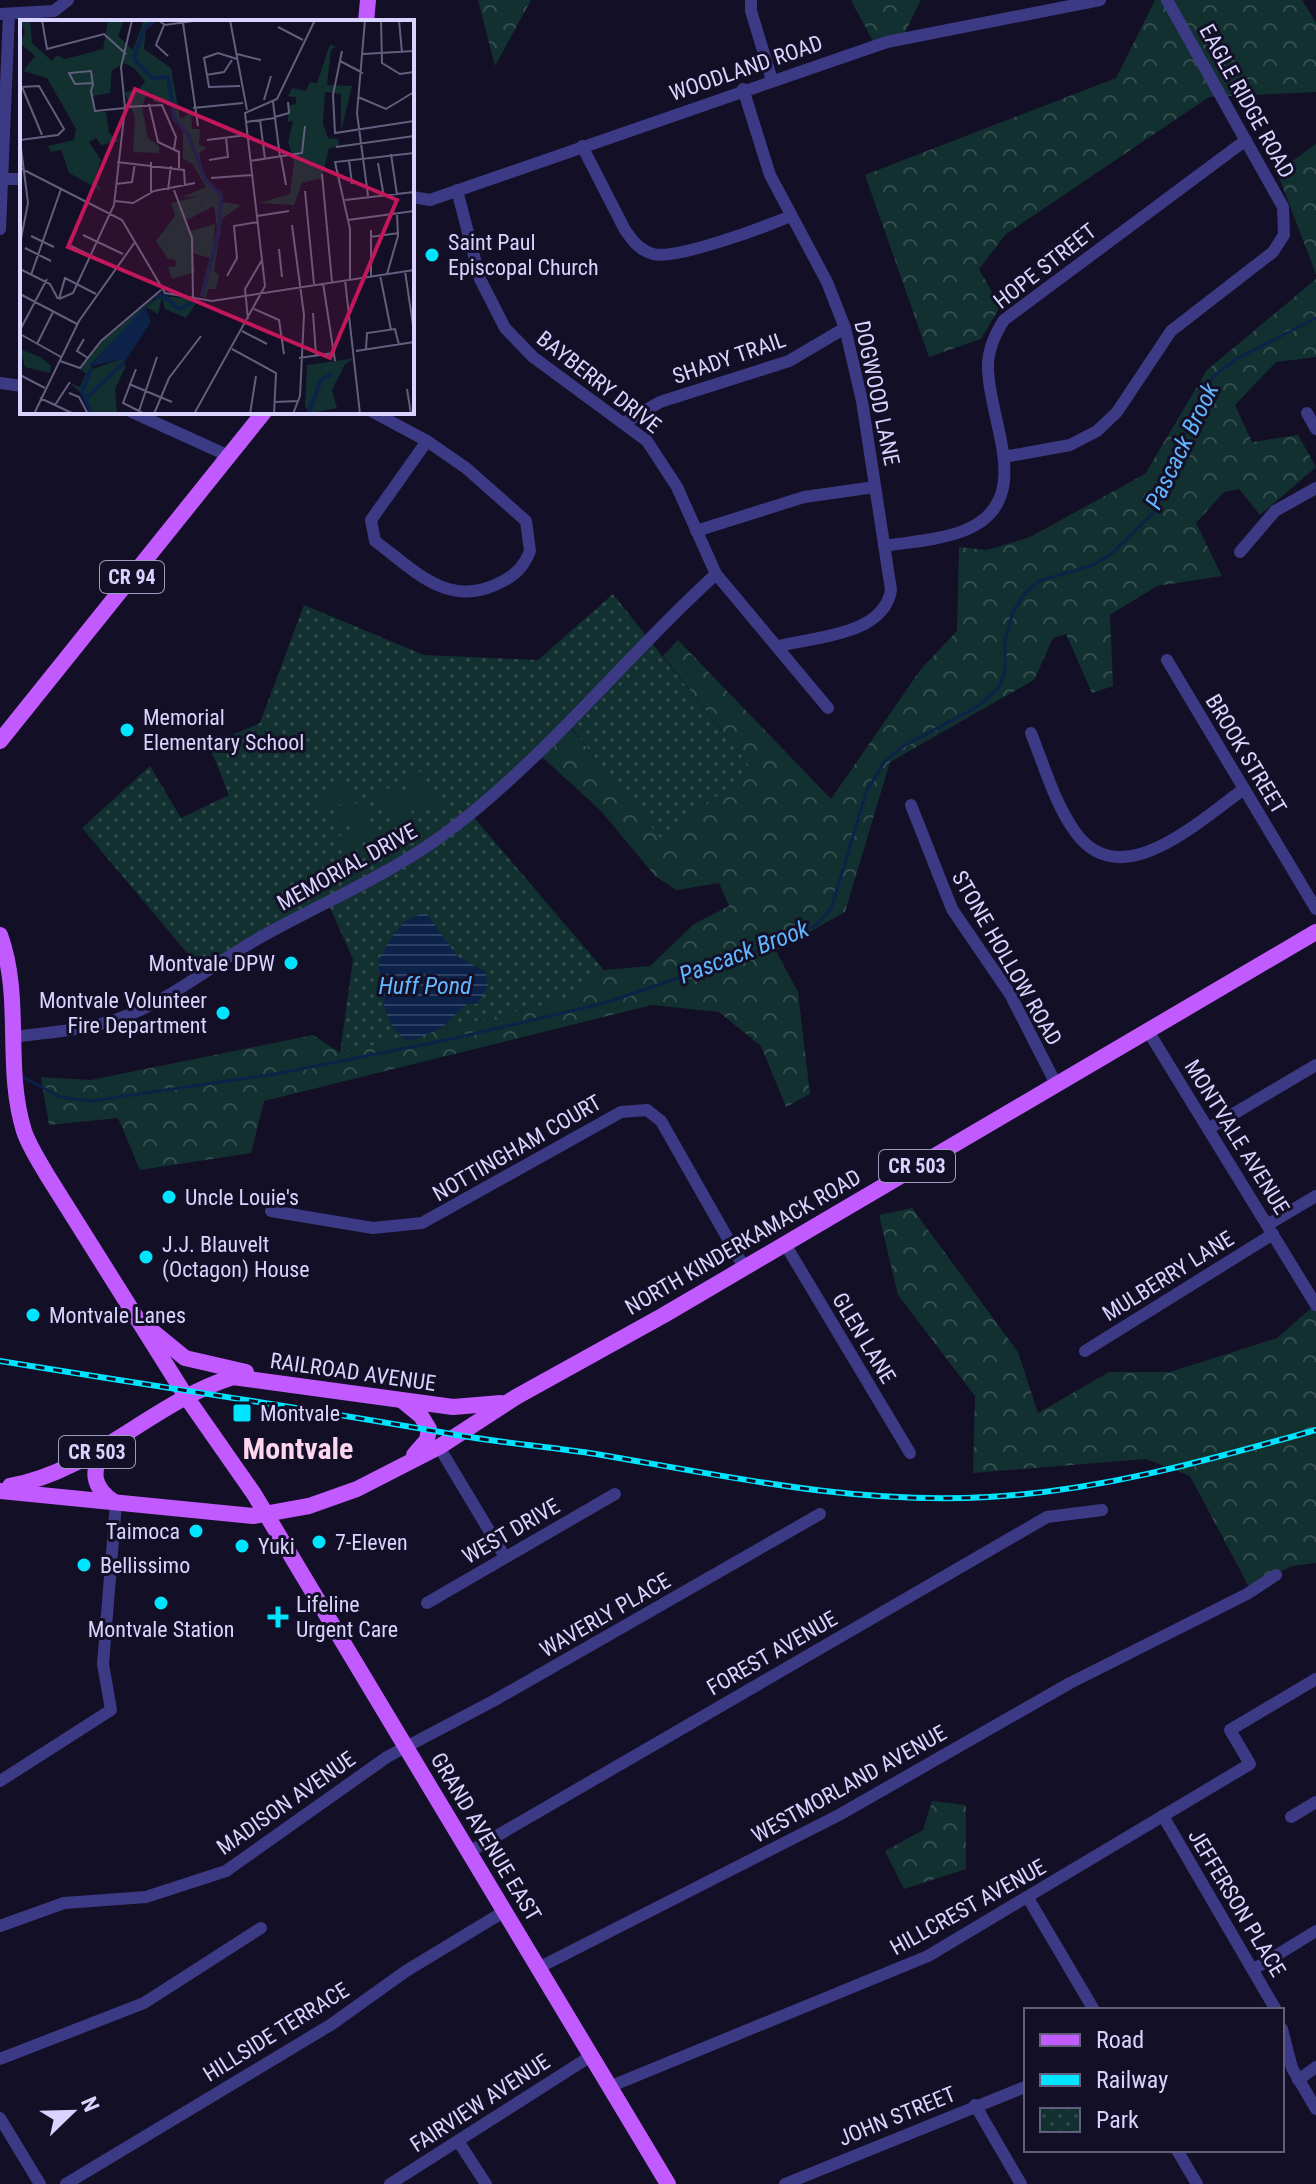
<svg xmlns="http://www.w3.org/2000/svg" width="1316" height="2184" viewBox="0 0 1316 2184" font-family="'Roboto Condensed',sans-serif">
<defs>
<pattern id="forest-crowns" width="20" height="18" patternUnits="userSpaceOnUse" patternTransform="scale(2)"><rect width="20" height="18" fill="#12302f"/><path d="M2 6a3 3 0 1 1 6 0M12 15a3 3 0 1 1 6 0" fill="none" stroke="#344d4e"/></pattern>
<pattern id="park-dots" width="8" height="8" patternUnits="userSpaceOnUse" patternTransform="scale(2)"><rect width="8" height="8" fill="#12302f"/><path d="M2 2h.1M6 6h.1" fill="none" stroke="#344d4e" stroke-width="1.8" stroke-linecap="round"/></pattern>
<pattern id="water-rules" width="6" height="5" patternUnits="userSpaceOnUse" patternTransform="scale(2)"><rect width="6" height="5" fill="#0c2248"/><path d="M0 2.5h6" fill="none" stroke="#2f4163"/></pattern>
</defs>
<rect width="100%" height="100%" fill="#130f26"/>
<g fill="url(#forest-crowns)">
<polygon points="478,0 531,0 495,66"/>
<polygon points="851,0 921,0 901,40 876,47"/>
<polygon points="1155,0 1302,0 1316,22 1316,92 1209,97 1006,234 979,269 1000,307 981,339 929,357 865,175 1116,78"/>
<polygon points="1316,144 1316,274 1277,172"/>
<polygon points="1316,279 1316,357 1276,362 1235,405 1252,442 1298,435 1316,467 1260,515 1239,489 1224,492 1196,523 1222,576 1157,586 1110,615 1113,686 1092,693 1066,634 1053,638 1034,680 890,762 845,912 776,951 798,992 810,1094 786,1107 761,1046 719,1012 652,1005 264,1101 251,1153 140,1170 118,1118 49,1125 41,1077 91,1080 313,1035 340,1053 573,998 604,970 650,966 694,924 729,906 719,883 677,890 656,877 601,811 542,757 568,725 664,840 751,768 663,656 678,640 831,799 921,669 957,631 959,547 987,550 1030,537 1145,474 1207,370"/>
<polygon points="912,1208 1018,1352 1038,1413 1109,1372 1170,1372 1277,1338 1316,1304 1316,1563 1292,1566 1249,1587 1190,1476 1146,1459 973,1473 975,1396 898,1295 879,1215"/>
<polygon points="932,1801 966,1805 966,1869 904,1889 885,1851 923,1830"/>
</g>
<polygon fill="url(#park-dots)" points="613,594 751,768 663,841 569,725 471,814 604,970 573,998 340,1053 353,959 327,901 203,972 82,828 150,766 181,818 229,795 209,745 260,723 304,605 424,655 538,660"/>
<g fill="#12302f">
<polygon points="422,771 439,805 419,815 402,781"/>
<polygon points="351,781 358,796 326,812 318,797"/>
<polygon points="398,784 414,817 394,828 377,794"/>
<polygon points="361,801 368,816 335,831 328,817"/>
<polygon points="370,821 378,835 345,851 338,837"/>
</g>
<path fill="url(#water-rules)" d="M427 914 457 956 485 971 488 986 477 1004H467L440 1029 411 1041C385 1036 377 982 379 960 389 941 402 914 427 914Z"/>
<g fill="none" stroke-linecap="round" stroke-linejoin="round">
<polyline stroke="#0c2248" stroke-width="3" points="21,1076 60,1097 91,1101 281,1073 451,1039 605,1003 763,949 816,925 831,909 867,790 885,761 902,747 977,707 998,689 1005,672 1005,641 1013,612 1025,593 1039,581 1093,565 1110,555 1156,510 1195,407 1214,376 1236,359 1316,318"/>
<g stroke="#3d3a85" stroke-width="12">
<polyline points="751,0 751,11 772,80"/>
<polyline points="0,14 54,11 68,0"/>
<path d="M743 89 770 175 827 282 845 328 862 401 891 590C884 635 815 637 779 646"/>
<path d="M582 146 625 230C633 241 639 250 653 254 677 260 764 227 791 216"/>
<polyline points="0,179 22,179"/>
<polyline points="457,190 480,279 505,328 533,357 647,441 677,487 716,574 828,708"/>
<polyline points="412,197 430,200 887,42 1100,0"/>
<polyline points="0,229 9,14"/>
<polyline points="0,383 22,386"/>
<polyline points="132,412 229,456"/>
<polyline points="373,412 427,441"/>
<polyline points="1307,413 1316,429"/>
<polyline points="624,423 660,402 789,361 845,328"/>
<path d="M427 441 466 468 526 521 530 551C523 569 513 577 495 585 446 607 413 569 375 541L371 520Z"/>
<polyline points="1004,457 1070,445 1097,431 1117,412 1171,331 1273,252 1284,235 1283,207 1167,0"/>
<polyline points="696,531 804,497 875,487"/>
<path d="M884 546C910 542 939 540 963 531 1039 502 987 420 988 366 988 349 995 334 1004 320L1246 140"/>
<polyline points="1240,552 1275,511 1316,488"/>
<polyline points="1167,660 1316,909"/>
<path d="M1031 733C1044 765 1055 805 1076 833 1122 896 1201 819 1244 789"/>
<polyline points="911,805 952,909 1010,994 1056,1084"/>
<polyline points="1148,1031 1316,1305"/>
<path d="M13 1037C52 1032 94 1030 131 1014 177 995 218 961 261 937 327 900 395 873 455 826 551 752 627 655 716 574"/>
<polyline points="1208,1129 1316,1065"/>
<polyline points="271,1211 373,1228 422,1223 621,1112 647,1110 661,1121 744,1267"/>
<polyline points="1267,1225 1316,1196"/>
<polyline points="785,1244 910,1453"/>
<polyline points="1085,1351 1273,1234"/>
<polyline points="439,1447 505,1557"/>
<polyline points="427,1603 615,1494"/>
<polyline points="0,1781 111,1710 103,1664 116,1503"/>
<polyline points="1163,1816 1276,2010"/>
<polyline points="1291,1817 1316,1802"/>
<polyline points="469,1852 1047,1517 1102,1510"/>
<polyline points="1028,1898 1094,2010"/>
<polyline points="0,1926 64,1903 146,1897 226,1871 387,1757 495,1700 820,1514"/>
<polyline points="538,1968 839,1815 1070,1683 1247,1594 1276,1575"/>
<polyline points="1254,1969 1316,1931"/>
<polyline points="1282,2029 1292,2068 1316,2109"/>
<polyline points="0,2059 144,2003 261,1928"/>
<polyline points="1298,2080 1316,2067"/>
<polyline points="609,2087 928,1956 1250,1764 1230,1730 1316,1679"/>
<polyline points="975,2105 1021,2184"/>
<polyline points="0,2118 40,2184"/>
<polyline points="458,2141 486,2184"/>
<polyline points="1177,2150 1197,2184"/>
<polyline points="66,2184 332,2024 406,1971 505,1911"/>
<polyline points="390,2184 591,2056"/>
<polyline points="785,2184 1025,2087"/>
</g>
<g stroke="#c25bff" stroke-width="16">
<polyline points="366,22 368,0"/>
<polyline points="0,741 264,412"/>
<path d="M0 935C23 998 4 1067 24 1131 29 1146 39 1161 47 1175L187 1398 254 1494 668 2184"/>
<polyline points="152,1331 185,1358 246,1372"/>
<polyline points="404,1402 421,1416 429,1429 427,1440 414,1455"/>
<path d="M108 1450C88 1468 93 1488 114 1502"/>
<path d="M10 1486C94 1471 153 1402 233 1377L453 1407 501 1403"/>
<polyline points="0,1491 253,1516 309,1506 357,1489 439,1447 516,1397 664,1315 1316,932"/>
</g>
<defs>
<path id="rail" d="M0 1361C152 1386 305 1408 457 1435 503 1443 550 1447 596 1454 726 1476 855 1505 988 1497 1101 1491 1208 1460 1316 1430"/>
</defs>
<use href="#rail" stroke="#00e5ff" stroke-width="6"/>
<use href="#rail" stroke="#130f26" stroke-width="3" stroke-dasharray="9" stroke-linecap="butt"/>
</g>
<g fill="#00e5ff" stroke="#130f26" stroke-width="3">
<circle cx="432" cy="255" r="8"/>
<circle cx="127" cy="730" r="8"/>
<circle cx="291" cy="963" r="8"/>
<circle cx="223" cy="1013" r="8"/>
<circle cx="169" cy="1197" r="8"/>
<circle cx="146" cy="1257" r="8"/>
<circle cx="33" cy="1315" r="8"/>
<rect x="232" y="1403" width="20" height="20" rx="4"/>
<circle cx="196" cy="1531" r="8"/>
<circle cx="319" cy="1542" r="8"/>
<circle cx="242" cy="1546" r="8"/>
<circle cx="84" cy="1565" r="8"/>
<circle cx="161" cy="1603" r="8"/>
<path d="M274 1605h8v8h8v8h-8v8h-8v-8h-8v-8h8z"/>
</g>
<g text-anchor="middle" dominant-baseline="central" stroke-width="6" stroke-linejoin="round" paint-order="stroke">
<g fill="#130f26" stroke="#9e99be" stroke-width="2">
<rect x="100" y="561" width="64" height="32" rx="6"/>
<rect x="879" y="1150" width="76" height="32" rx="6"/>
<rect x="59" y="1436" width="76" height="32" rx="6"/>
</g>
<g font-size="20" font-weight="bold" fill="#d9d4ff">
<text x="132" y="577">CR 94</text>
<text x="917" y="1166">CR 503</text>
<text x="97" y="1452">CR 503</text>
</g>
<g font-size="22" fill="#d9d4ff" stroke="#130f26">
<text transform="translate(746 68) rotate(-19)">WOODLAND ROAD</text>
<text transform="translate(1247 101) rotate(61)">EAGLE RIDGE ROAD</text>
<text transform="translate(1045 266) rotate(-38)">HOPE STREET</text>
<text transform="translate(729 358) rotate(-19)">SHADY TRAIL</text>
<text transform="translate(599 382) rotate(38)">BAYBERRY DRIVE</text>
<text transform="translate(877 393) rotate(78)">DOGWOOD LANE</text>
<text transform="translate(1246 754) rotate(59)">BROOK STREET</text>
<text transform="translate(347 867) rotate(-29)">MEMORIAL DRIVE</text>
<text transform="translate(1007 958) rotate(60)">STONE HOLLOW ROAD</text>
<text transform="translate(1237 1137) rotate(58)">MONTVALE AVENUE</text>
<text transform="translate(517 1148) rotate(-30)">NOTTINGHAM COURT</text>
<text transform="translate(743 1242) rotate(-30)">NORTH KINDERKAMACK ROAD</text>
<text transform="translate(1168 1276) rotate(-32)">MULBERRY LANE</text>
<text transform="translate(864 1338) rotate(59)">GLEN LANE</text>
<text transform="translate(353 1372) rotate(8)">RAILROAD AVENUE</text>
<text transform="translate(511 1531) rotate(-30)">WEST DRIVE</text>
<text transform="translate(605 1615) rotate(-30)">WAVERLY PLACE</text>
<text transform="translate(772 1653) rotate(-30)">FOREST AVENUE</text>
<text transform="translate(849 1784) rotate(-29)">WESTMORLAND AVENUE</text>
<text transform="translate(286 1803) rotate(-35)">MADISON AVENUE</text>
<text transform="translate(486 1837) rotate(59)">GRAND AVENUE EAST</text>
<text transform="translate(1237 1903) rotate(59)">JEFFERSON PLACE</text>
<text transform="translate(968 1907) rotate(-29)">HILLCREST AVENUE</text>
<text transform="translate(276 2032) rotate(-32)">HILLSIDE TERRACE</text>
<text transform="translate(480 2103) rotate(-33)">FAIRVIEW AVENUE</text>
<text transform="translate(897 2116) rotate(-22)">JOHN STREET</text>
</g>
<g font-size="22" fill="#d9d4ff" stroke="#130f26" text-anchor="start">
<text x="448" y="242">Saint Paul<tspan x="448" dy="25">Episcopal Church</tspan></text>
<text x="143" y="717">Memorial<tspan x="143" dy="25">Elementary School</tspan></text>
<text x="275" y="963" text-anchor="end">Montvale DPW</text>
<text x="207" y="1000" text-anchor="end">Montvale Volunteer<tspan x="207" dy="25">Fire Department</tspan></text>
<text x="185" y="1197">Uncle Louie's</text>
<text x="162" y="1244">J.J. Blauvelt<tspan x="162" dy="25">(Octagon) House</tspan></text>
<text x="49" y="1315">Montvale Lanes</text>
<text x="260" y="1413">Montvale</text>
<text x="180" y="1531" text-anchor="end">Taimoca</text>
<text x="335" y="1542">7-Eleven</text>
<text x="258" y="1546">Yuki</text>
<text x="100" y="1565">Bellissimo</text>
<text x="296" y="1604">Lifeline<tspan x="296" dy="25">Urgent Care</tspan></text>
<text x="161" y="1629" text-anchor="middle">Montvale Station</text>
</g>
<g font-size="24" font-style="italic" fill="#62b6ff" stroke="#130f26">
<text transform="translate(1182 446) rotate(-64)">Pascack Brook</text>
<text transform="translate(744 952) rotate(-21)">Pascack Brook</text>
<text x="425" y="986">Huff Pond</text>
</g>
<g font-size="30" font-weight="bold" fill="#ffd6f0" stroke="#130f26">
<text x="298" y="1448">Montvale</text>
</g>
</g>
<g transform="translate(20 20)">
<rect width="394" height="394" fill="#130f26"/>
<path d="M88 0H104L98 16 113 30 124 0H137L126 10 124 29 151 48 160 99 171 93 172 109H180L179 125 187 128 179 133 185 159 201 172 202 182 221 185 202 199 194 251 199 255 196 269H188L186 278 180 276 197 209 194 186 167 200 164 195 183 189 179 176 160 178 186 167 173 144 163 139V113L149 83 134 82 132 73 127 72 122 87 128 118 139 126V133L113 132 115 97 104 72 119 70 125 61 115 49 104 43 92 50 90 73 72 76 74 91 86 92 89 113 99 121 81 125 76 118 69 122 81 140 74 161 82 171 49 153 41 130 31 132 28 126 54 120 56 109 27 58 3 51 15 36 0 23 5 12 0 1H10L12 23 32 41 37 35 45 39 83 29ZM310 24 316 27 311 30 307 65 332 66 321 112V74L305 72 303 104 308 118 318 119 319 127 309 128 302 158 282 163 274 185 239 183 270 174 274 142 268 122 273 101 268 102V86L276 84V77L268 76 272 68 286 71 290 62 297 63ZM140 276 164 278 177 282 166 298 145 289 142 277 138 294 126 287ZM0 329 20 337 31 346 30 353 5 347Z" fill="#12302f"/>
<path d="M179 176 183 190 164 196 171 211 195 204 192 239 173 233 175 252 152 259 148 247 156 246 155 240 148 239 136 221 155 196 151 183ZM140 273 70 345 73 349 101 339 106 346 95 369 97 394H71L62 374 50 363 60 367 66 354 60 349 80 323ZM336 338 325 344 312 370 317 388 291 393 285 387 287 345Z" fill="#12302f"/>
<path d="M125 286 131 302 104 343 101 339 69 347Z" fill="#0c2248"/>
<path fill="none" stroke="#0c2248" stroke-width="4" d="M135 0 124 9 114 39 132 58 148 57 155 100 168 114 185 159 201 176 199 211 182 276M136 277 143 275 159 289 175 282M71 349 62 372 72 394M65 379 104 343M288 394 301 360 312 354"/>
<path fill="none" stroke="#625e7d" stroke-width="2" d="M22 0 27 29 84 14 106 34M138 0 145 5 181 0M210 0 227 90M345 0 337 93 348 176M361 0 362 43 380 54 394 52M379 0 382 33M163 3 178 106M144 5 136 25 148 36M258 7 283 20M322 31 313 75 315 113 394 101M217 34 241 40M343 34 394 31M217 39 198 33 184 38 189 67 220 66M320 41 343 53M186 55 204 52 212 40M73 63 55 64 49 53 71 51 73 65 71 71 75 91 105 88M0 67 19 66 44 109 38 115 0 120M2 67 22 115M338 77 366 89 394 72M244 80 251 56M253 82 260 137M129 84 138 122 159 132V148M105 87 142 85 156 117 154 129M173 88 223 83M255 97 269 93 268 82M240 100 245 139M226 102 255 98M0 120 8 183 0 224M187 120 227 115M316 127 394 116M371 134 377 175M261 137 266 165M189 140 208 137 206 118M329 140 332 164M230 141 282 133 285 106M97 142 164 150 165 166M131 142V173M358 143 364 177M0 148 102 200 145 273 192 281 394 250M302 154 312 262M191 158 232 155M96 164 112 162 115 143M148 170 151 146M154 170 172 218 173 278M285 171 294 264M325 180 394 172M95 181 113 183 134 171 175 163M237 196 269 191M328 200 394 191M272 205 284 295 280 376 273 394M351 210V256M63 215 103 234M11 216 34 227M350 217 379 213M51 226 94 247M5 228 31 241M259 229 262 257M0 249 30 264 38 279M385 251 394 312M367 254 378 216 377 193M11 255 41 169M360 255 371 310M207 256 217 238 214 206 238 202M325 260 340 394M330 260V209L315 142 394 133M303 263 315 341M0 274 57 304M39 279 53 273 94 185 105 88 101 47 112 0M39 279 45 258 76 274M234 289 259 300 264 334M293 293 296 335M228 299 225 269 242 240M0 310 27 259M222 311 247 324M0 314 41 337M64 319 57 331 68 338M17 324 33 292M212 329 256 353 254 394M346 329 347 313 375 309 379 325M336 331 394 322M279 338 314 333M40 341 60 348 81 321 141 270M116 349 103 383 125 394M0 355 25 368M109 364 152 382M387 369 391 394M49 373 59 377 68 394M20 378 54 394M254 382 278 381M35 385 50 362M14 394 59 301 115 222M118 394 137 337M134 394 149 358 181 316M174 394 245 266 225 93 257 79 295 0M230 394 236 356"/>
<path fill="#c2185b" fill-opacity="0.15" stroke="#c2185b" stroke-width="4" d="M115 69 377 180 310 338 48 227Z"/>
<rect width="394" height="394" fill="none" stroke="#d9d4ff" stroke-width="4"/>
</g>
<rect x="1024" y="2008" width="260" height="144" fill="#130f26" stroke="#625e7d" stroke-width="2"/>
<rect x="1040" y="2034" width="40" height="12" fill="#c25bff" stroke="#625e7d" stroke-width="2"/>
<text x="1096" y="2048" font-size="24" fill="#d9d4ff">Road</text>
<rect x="1040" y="2074" width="40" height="12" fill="#00e5ff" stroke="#625e7d" stroke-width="2"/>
<text x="1096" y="2088" font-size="24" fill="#d9d4ff">Railway</text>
<rect x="1040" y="2108" width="40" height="24" fill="url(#park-dots)" stroke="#625e7d" stroke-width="2"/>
<text x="1096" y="2128" font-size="24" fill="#d9d4ff">Park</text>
<g transform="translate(72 2112) rotate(67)" stroke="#130f26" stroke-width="6" paint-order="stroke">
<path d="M0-6L14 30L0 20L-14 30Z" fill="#d9d4ff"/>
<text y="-12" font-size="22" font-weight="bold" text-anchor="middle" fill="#d9d4ff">N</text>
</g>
</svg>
